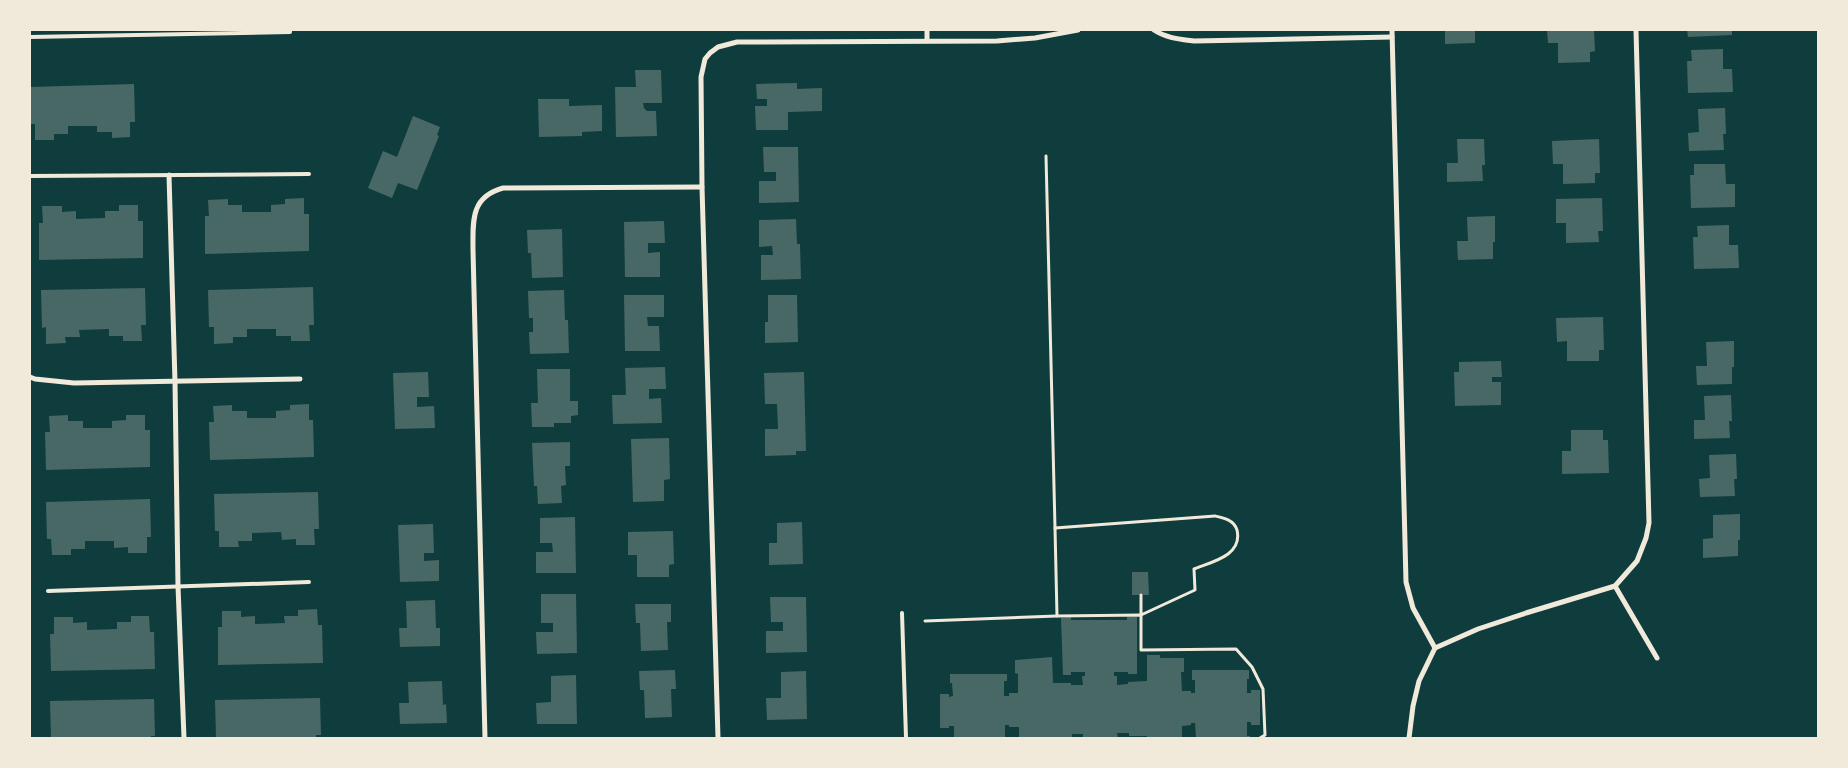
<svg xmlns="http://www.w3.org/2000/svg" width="1848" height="768" viewBox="0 0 1848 768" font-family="'Fira Sans',sans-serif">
<rect width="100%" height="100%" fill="#0f3d3e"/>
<g fill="#486865">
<polygon points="1445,30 1475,30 1475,43 1445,44"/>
<polygon points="1547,30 1594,30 1595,51 1590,52 1590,62 1558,63 1558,43 1548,43"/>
<polygon points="1687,30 1732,30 1732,35 1688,37"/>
<polygon points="1723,49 1723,69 1732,69 1733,92 1688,93 1687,61 1692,61 1691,50"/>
<polygon points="635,70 661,70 662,103 643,103 644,108 647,111 656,111 657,136 616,137 615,87 636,87"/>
<polygon points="797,83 797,89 822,88 822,111 788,112 788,130 756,130 755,106 767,106 767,99 757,99 756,84"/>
<polygon points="134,84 135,122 130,122 130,137 112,138 112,132 97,132 97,126 68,126 68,134 54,134 54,140 35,140 35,124 30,124 30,87"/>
<polygon points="538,99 569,99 569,106 602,105 602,131 582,132 582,136 539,137"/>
<polygon points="1725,108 1726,134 1723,134 1724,150 1689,151 1688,133 1699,132 1698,109"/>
<polygon points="413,116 440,127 437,135 439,136 417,190 398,183 392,198 368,188 383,151 397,157"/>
<polygon points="1457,139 1484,139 1485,165 1482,165 1483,181 1447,182 1447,163 1458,163"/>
<polygon points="1599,139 1600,173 1595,173 1595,183 1563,184 1563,164 1553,164 1552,141"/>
<polygon points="763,147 798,147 799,202 759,203 759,181 776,181 776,172 764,172"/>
<polygon points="1694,164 1725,164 1726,184 1735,184 1735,207 1691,208 1690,175 1694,175"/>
<polygon points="304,198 304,214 309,214 309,251 205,254 205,216 209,216 208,200 228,199 228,205 242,205 242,212 271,212 271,205 285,204 285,199"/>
<polygon points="1602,198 1603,231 1598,231 1599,242 1566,243 1566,223 1556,223 1556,199"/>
<polygon points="119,205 138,205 138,221 143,221 143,258 39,260 39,223 43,223 42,206 62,206 62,212 76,211 76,219 105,218 105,211 119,211"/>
<polygon points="1495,216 1495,242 1493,242 1493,259 1458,260 1457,241 1468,241 1467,217"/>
<polygon points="796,219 797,244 800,244 801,279 761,280 761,255 773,255 772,246 759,247 759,220"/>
<polygon points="664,221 665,243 648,243 648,253 660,252 660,277 625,277 624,222"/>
<polygon points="1729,225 1729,245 1738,245 1739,268 1694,269 1693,237 1698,237 1697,226"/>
<polygon points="562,229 563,277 532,278 531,253 528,253 527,230"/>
<polygon points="313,287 314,325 309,325 310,341 291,341 291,336 276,336 276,329 247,329 247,337 233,337 233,343 214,344 214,327 209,327 208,290"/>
<polygon points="145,288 146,325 141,325 142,341 123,341 123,336 109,336 109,329 79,330 80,337 65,337 66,343 46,344 46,327 42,328 41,290"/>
<polygon points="564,290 565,320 568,320 569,353 530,354 529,332 533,332 533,318 529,318 528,291"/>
<polygon points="624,295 664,295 664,317 647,317 648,326 659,326 660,351 625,351"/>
<polygon points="768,295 797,295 798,342 765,343 765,322 768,322"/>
<polygon points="1603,317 1604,350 1599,350 1599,361 1567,361 1567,341 1557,342 1556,318"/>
<polygon points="1734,341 1734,367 1732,367 1732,384 1697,385 1696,366 1707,366 1706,342"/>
<polygon points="1501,361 1502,377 1492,377 1492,382 1501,382 1501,405 1455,406 1454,372 1459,372 1459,362"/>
<polygon points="665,367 666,389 649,389 649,399 661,398 662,423 613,424 612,395 626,395 625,368"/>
<polygon points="537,369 570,369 570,401 578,401 578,415 571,416 571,423 554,423 554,427 532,427 531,403 538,403"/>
<polygon points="428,372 429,397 417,397 417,407 434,406 435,428 395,429 393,373"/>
<polygon points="804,372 806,451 796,451 796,455 765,456 765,429 778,429 777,404 765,404 764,373"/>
<polygon points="1731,395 1732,421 1729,421 1730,438 1694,439 1694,420 1705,420 1704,396"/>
<polygon points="309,404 309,420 313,420 314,457 210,460 209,422 214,422 213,406 232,405 232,411 247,411 247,418 276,418 276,411 290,410 290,405"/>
<polygon points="68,415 68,421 83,421 83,428 112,428 112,421 126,420 126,415 145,415 145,430 150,430 150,467 46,470 45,432 50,432 49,416"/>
<polygon points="1571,430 1603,430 1603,440 1608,440 1609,473 1562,474 1562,451 1571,451"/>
<polygon points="669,438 670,479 664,480 664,501 633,502 631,439"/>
<polygon points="570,442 570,466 565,466 566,485 561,486 562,503 538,504 537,486 534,486 532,443"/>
<polygon points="1736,454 1737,479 1734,479 1735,496 1700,497 1699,479 1710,478 1709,455"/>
<polygon points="318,492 319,529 314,529 315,545 296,545 296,539 282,540 281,532 252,533 252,541 238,541 239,547 219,547 219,531 215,531 214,494"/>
<polygon points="150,499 151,537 147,537 147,553 128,553 128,547 114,548 114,541 85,541 85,549 71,549 71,555 52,555 51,539 47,539 46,502"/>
<polygon points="1740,514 1740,540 1738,540 1738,556 1703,558 1703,539 1713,538 1713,515"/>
<polygon points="575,517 576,573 536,573 536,552 553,552 552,543 540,543 540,518"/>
<polygon points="802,522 803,564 769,565 769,543 777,543 777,523"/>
<polygon points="433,524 434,553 424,553 424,561 439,560 439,581 400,582 398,525"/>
<polygon points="673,531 674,564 669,565 669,577 637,577 637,555 628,555 628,532"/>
<polygon points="1132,572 1148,572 1149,595 1132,595"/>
<polygon points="541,594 576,594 577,653 537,654 536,632 553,632 553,623 541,623"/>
<polygon points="770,597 806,597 807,652 766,653 766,631 783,631 783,622 771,622"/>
<polygon points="435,600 436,628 440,628 440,646 400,647 399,628 407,628 406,601"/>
<polygon points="635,604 671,604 671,622 667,622 668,650 641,651 640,623 636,623"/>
<polygon points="317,609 318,625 322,625 323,663 218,665 218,627 222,627 222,611 241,611 241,617 255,616 255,624 285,623 284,616 298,616 298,610"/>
<polygon points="131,616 149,616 150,632 154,632 155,669 51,671 50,634 54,634 54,617 73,617 73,623 87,622 87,630 117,629 117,622 131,622"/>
<polygon points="1071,617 1071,620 1127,620 1127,617 1137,617 1137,674 1128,674 1128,672 1114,672 1114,676 1117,676 1117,685 1128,684 1128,682 1147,681 1147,655 1160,655 1160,658 1184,658 1184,672 1181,672 1182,691 1191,691 1191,693 1195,693 1195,680 1192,680 1192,670 1249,670 1249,679 1247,679 1247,693 1251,693 1251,690 1260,690 1260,725 1251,725 1251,722 1247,722 1247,736 1250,736 1250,738 1196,738 1195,723 1191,723 1191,725 1182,726 1182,738 1147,738 1147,736 1129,736 1129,733 1117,733 1118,738 1083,738 1083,734 1072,734 1072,737 1054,738 1019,738 1019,727 1009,727 1009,725 1005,725 1005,738 954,738 954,726 949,726 949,728 940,728 940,694 949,694 949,697 953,696 952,683 950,683 950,674 1007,674 1007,681 1004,681 1004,696 1009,696 1009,693 1018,693 1018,674 1015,673 1015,660 1052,657 1053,683 1071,683 1071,685 1083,685 1082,676 1085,676 1085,672 1071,672 1071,675 1063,675 1061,618"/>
<polygon points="675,670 676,689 671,689 672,717 645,718 644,690 640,690 639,671"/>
<polygon points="806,671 807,719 767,720 766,698 781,698 781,672"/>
<polygon points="576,675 577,724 537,724 536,703 551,702 551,676"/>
<polygon points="442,681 443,705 446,704 447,723 400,724 399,703 409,703 408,682"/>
<polygon points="320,698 321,735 316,735 316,738 216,738 215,700"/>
<polygon points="154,699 155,736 151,736 151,738 51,738 50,701"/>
</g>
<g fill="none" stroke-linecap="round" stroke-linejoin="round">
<g stroke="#f1e9da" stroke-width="3">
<path d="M1046 156 1055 528 1215 516C1224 518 1234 520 1237 530 1243 556 1211 562 1194 569L1195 590 1141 615V595"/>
<polyline points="1055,528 1057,616 1141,615 1141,650 1236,649 1252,667 1263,689 1265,735 1260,738"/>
<polyline points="925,621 1057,616"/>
</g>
<g stroke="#f1e9da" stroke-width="4">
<polyline points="30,37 290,32 290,30"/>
<polyline points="30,176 309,174"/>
<polyline points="48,591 309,582"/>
<polyline points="902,613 906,738"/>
</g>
<g stroke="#f1e9da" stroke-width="5">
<polyline points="927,30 927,40"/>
<path d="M1154 30C1166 38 1179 39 1194 41L1392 37"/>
<polyline points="1392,30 1406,582 1413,608 1435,648"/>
<polyline points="169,175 175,382 178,586 184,738"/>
<polyline points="30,377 35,379 74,383 300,379"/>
<polyline points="1615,586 1657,658"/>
<path d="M485 738 473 250C473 222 470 197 503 188L702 187"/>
<polyline points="718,738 702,187 701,77 705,59 710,53 718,47 737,42 997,41 1035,38 1078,30"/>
<polyline points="1409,738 1413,706 1419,681 1435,648 1478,629 1526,613 1615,586 1637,561 1646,538 1649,523 1636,30"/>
</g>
</g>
<rect width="1848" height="768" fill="none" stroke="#f1e9da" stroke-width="62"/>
</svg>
